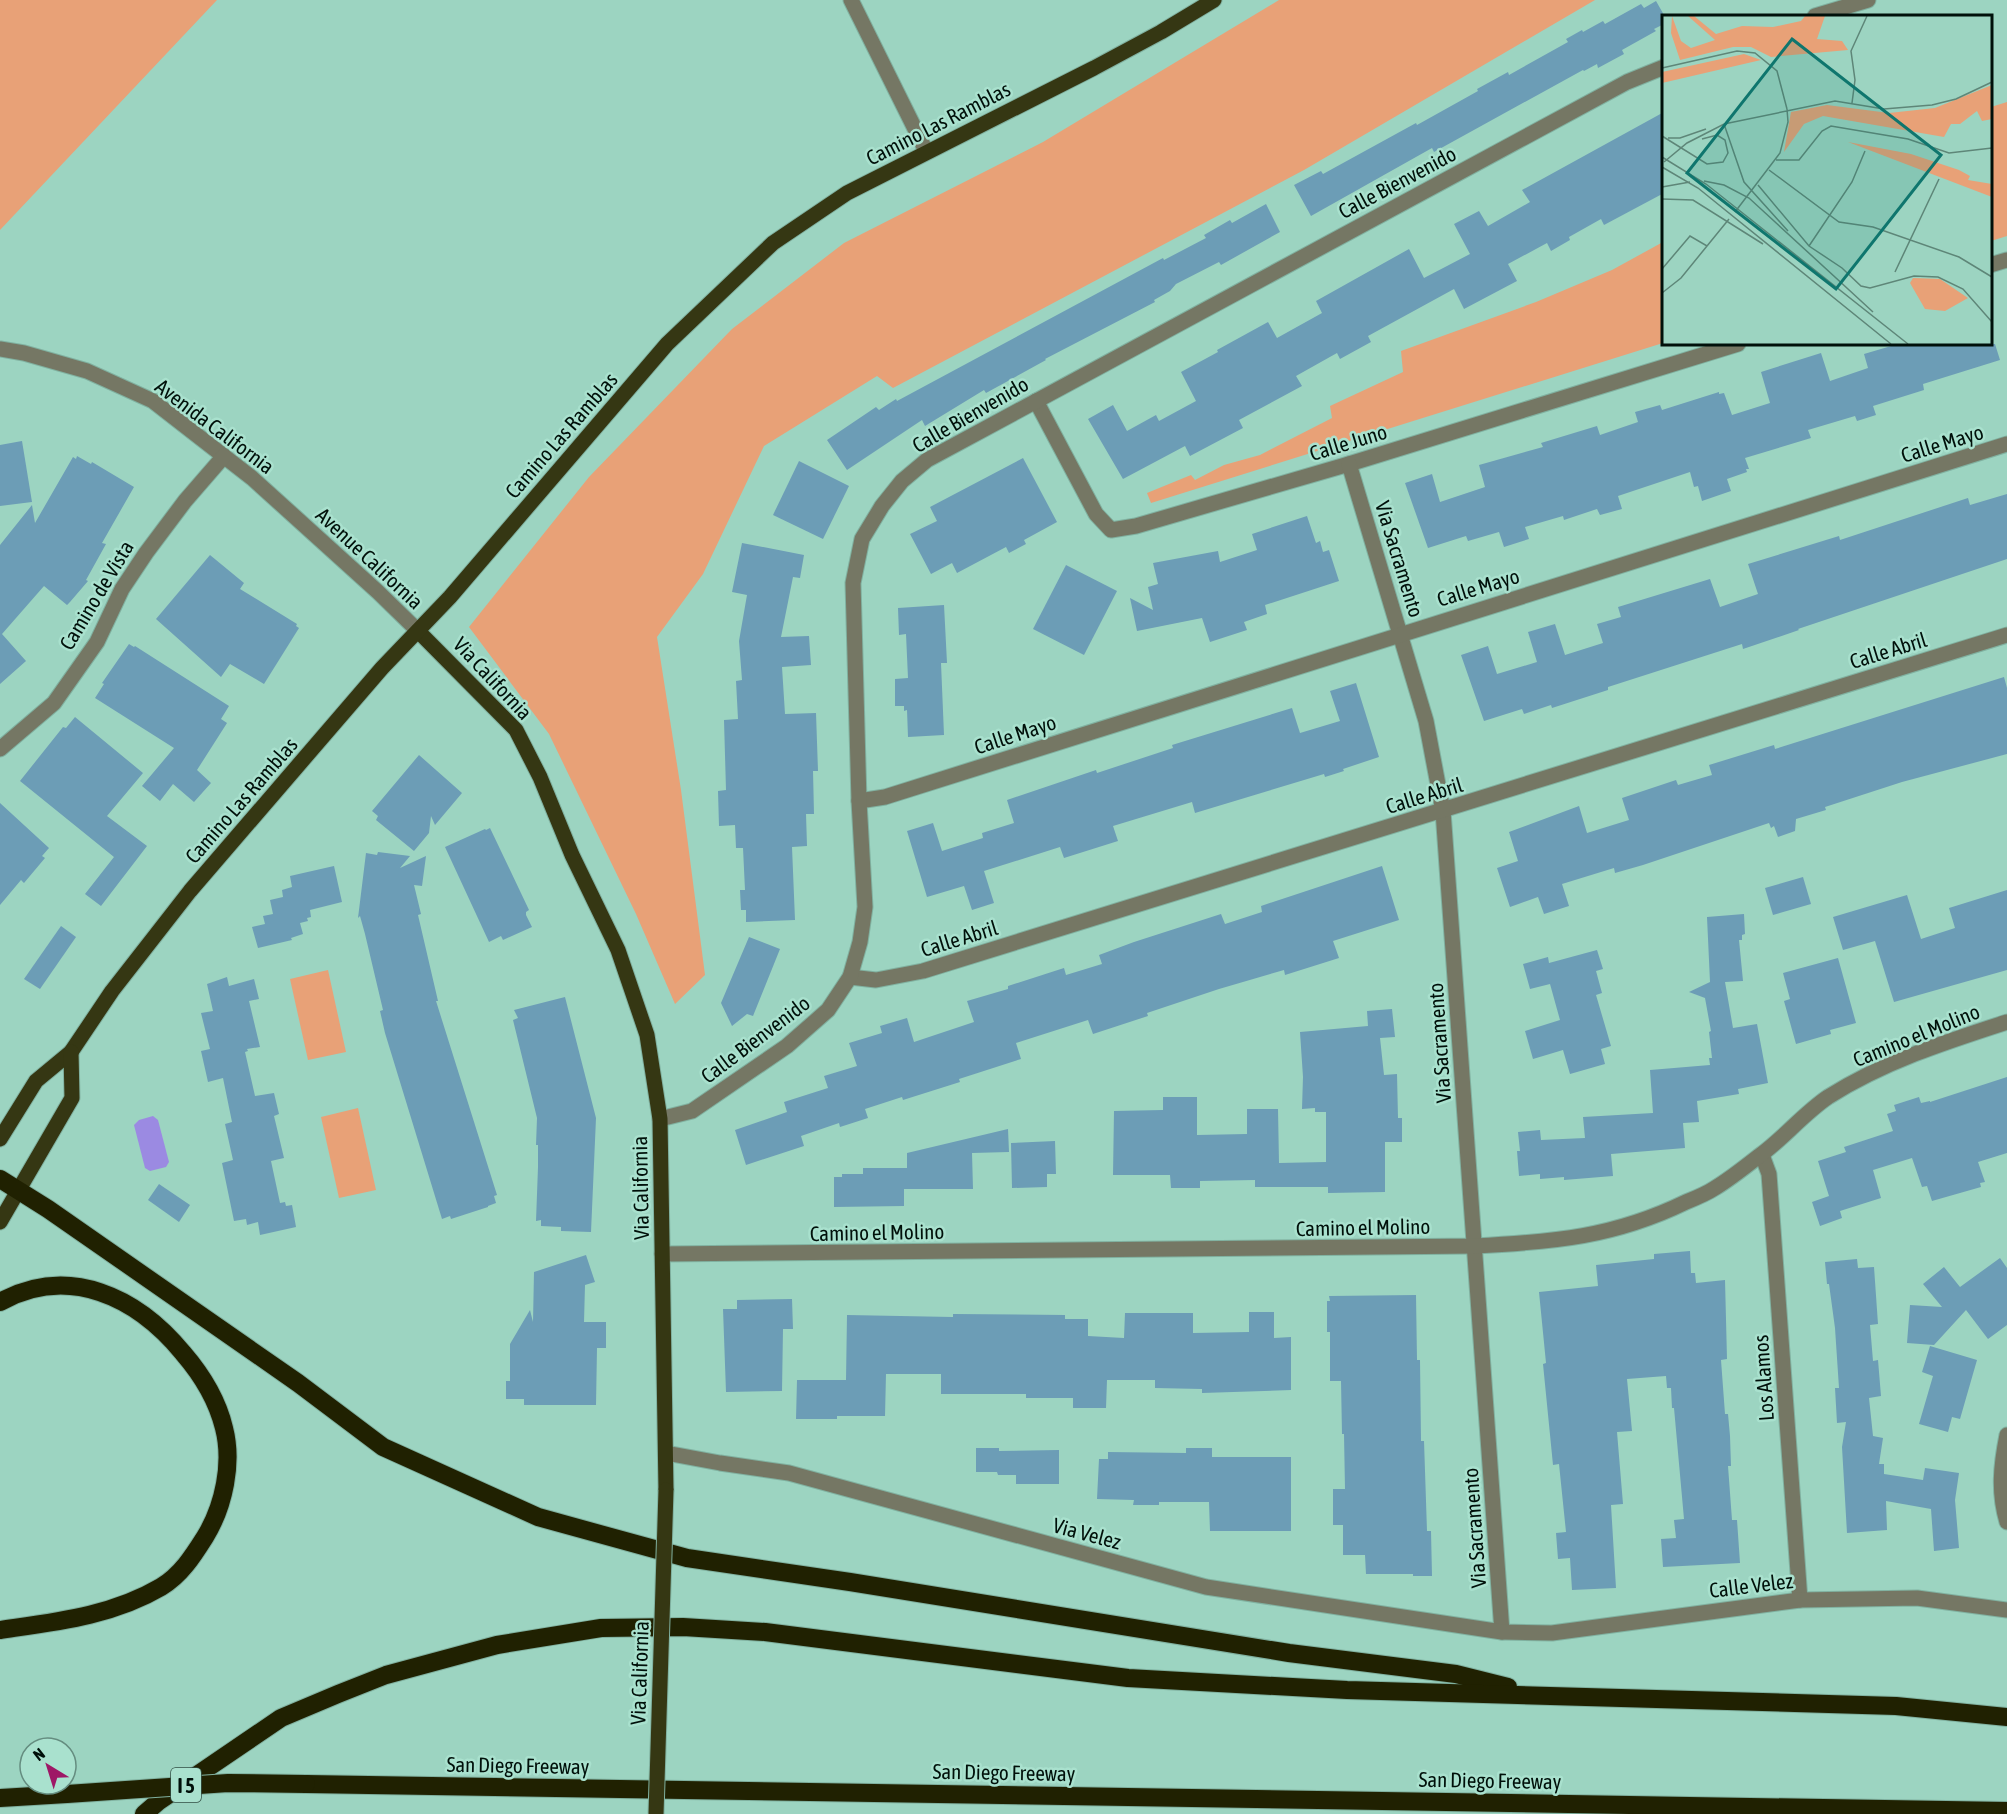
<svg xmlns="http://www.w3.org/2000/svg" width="2007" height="1814" viewBox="0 0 2007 1814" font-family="'Asap Condensed',sans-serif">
<rect width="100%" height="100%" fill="#9cd4c1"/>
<g fill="#e8a177">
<polygon points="0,0 217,0 0,230"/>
<polygon points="1279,0 1595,0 1304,170 893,388 877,376 764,446 703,574 657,637 681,790 705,975 675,1004 636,914 549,734 469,627 589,477 732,329 844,243 1043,142"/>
<polygon points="2007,102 2007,236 1991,241 1991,107"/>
<polygon points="1663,242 1663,343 1151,503 1147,493 1191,475 1195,480 1224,465 1260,455 1332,418 1330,406 1403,372 1401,351 1536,302 1612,270"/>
<polygon points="328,970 346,1052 308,1060 290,979"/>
<polygon points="358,1108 376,1190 339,1198 321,1117"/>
</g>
<polygon fill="#9b8ae2" points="153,1116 158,1120 169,1162 166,1167 150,1171 145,1168 134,1125 139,1120"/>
<g fill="#6c9db6">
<polygon points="1656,1 1664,15 1664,24 1654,29 1656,31 1622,50 1624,54 1598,68 1597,64 1584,71 1583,70 1434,152 1432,148 1311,216 1294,185 1321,171 1323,174 1416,123 1417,125 1478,91 1477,89 1508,72 1509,75 1568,42 1566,39 1582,30 1583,32 1603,21 1605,24 1641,4 1644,8"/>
<polygon points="1664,112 1664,193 1604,225 1601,219 1569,237 1570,240 1551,251 1547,243 1508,264 1517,281 1464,309 1454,289 1368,336 1371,342 1340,359 1337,353 1296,376 1302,386 1239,420 1243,428 1190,456 1185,446 1123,479 1088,419 1113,405 1127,431 1156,415 1159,421 1196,401 1181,372 1218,352 1217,350 1268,322 1277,338 1322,313 1316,301 1409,249 1424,278 1470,254 1454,224 1479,211 1488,226 1530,202 1522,190"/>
<polygon points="1266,204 1280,232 1221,265 1219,262 1176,284 1170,291 1154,300 1155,302 1045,359 1046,360 986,393 984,390 925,426 922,420 847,470 827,440 876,407 879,410 896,399 897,401 1163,258 1164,260 1206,238 1204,235 1230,220 1232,223"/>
<polygon points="1898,344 1995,344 2000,360 1923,384 1924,390 1873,406 1876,415 1857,421 1855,416 1808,430 1811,438 1745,458 1749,469 1746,469 1747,472 1727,479 1731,491 1702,501 1698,486 1694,487 1690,472 1618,496 1622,509 1600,515 1597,509 1564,520 1563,516 1525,527 1529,539 1504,547 1499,532 1468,541 1466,536 1428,548 1405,483 1432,474 1440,502 1485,487 1479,465 1543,447 1541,443 1597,426 1600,435 1638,422 1635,412 1660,405 1662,410 1719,392 1719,394 1724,393 1732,415 1770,403 1761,372 1821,353 1830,381 1868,368 1864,354"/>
<polygon points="22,441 32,502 0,506 0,445"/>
<polygon points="77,456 91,464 92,462 134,487 102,543 106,544 86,580 88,581 70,602 67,605 44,586 2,634 26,661 0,684 0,545 32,505 35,523 73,457 76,459"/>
<polygon points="1023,458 1057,522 1024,540 1026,544 1009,553 1006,547 957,573 952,563 931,574 910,534 937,521 930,507"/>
<polygon points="799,461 849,486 823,539 773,515"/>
<polygon points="2007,494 2007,559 1798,629 1799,630 1743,649 1742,644 1608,687 1608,690 1552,708 1551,705 1524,714 1522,709 1484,721 1461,655 1488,646 1497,674 1537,662 1528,632 1555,624 1565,655 1603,643 1597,624 1621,617 1618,607 1710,579 1720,607 1758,594 1748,564 1839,536 1840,540 1968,498 1970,505"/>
<polygon points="1307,516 1316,543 1320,541 1323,552 1329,550 1339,581 1265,605 1267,614 1244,622 1247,630 1210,642 1202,618 1137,631 1130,598 1153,610 1148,587 1158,584 1153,563 1218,551 1220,562 1257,550 1252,534"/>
<polygon points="742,543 804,555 800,578 793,577 781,637 809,636 811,665 782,667 785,714 816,713 818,771 813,771 814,814 806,814 807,846 792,847 795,920 746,922 746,910 741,910 740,890 745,890 743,848 736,848 735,825 719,826 718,791 726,790 724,720 738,719 736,681 742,680 739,641 747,595 732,592"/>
<polygon points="210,555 244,583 240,589 297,624 296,626 299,628 264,684 230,664 221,677 156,619"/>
<polygon points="1066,565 1117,591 1084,655 1033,629"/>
<polygon points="944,605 947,663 941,663 944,735 908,737 907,710 904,711 904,706 895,706 895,679 908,678 906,634 899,635 898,608"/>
<polygon points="129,644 134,647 135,646 229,706 221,719 227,723 197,770 211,783 194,802 173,784 160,801 142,786 174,748 95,698 104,684 102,683"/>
<polygon points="2004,677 2007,688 2007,754 1902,782 1825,807 1826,810 1796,819 1795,831 1778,837 1774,826 1771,828 1769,823 1643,865 1615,873 1614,868 1562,884 1569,906 1544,914 1538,897 1510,907 1497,868 1518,861 1509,832 1579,806 1587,833 1629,820 1622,798 1676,780 1678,785 1712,775 1709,765 1774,745 1775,749"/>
<polygon points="1356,683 1379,757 1343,769 1344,771 1325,777 1324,774 1195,813 1192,802 1113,826 1118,841 1064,858 1060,847 984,871 994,903 972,910 964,886 927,897 907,831 933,823 942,851 983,838 982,833 1014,823 1007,800 1096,770 1097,773 1173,748 1172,745 1292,708 1300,733 1340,721 1330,691"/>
<polygon points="75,717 143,773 107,816 147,846 101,906 85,894 114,857 20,781 63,727 66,728"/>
<polygon points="419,755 462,793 435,825 431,816 429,833 414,851 376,820 378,816 372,811"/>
<polygon points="0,803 49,848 42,856 45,858 24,883 21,880 0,905"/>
<polygon points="490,828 529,910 526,912 526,915 532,927 503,940 501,936 489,942 445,847 485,829 486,830"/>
<polygon points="378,852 410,856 400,868 426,856 422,886 414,885 421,914 418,915 438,1001 436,1001 497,1195 494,1196 496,1203 488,1206 488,1207 451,1219 450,1216 442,1219 385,1033 380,1011 383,1010 365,934 360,916 358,918 366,853 377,855"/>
<polygon points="334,866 342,902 310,910 311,917 307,918 308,921 300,923 303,934 291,938 292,940 258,948 252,927 265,924 263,916 273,914 270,900 283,897 282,890 292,887 290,876"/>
<polygon points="1382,866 1399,920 1333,941 1339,958 1285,975 1284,970 1219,989 1147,1013 1148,1016 1093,1034 1088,1020 1016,1043 1021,1059 959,1079 960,1082 903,1100 902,1097 865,1109 868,1118 840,1127 839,1123 801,1136 804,1146 746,1165 735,1130 787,1112 784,1102 828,1088 824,1076 857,1066 849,1043 882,1033 880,1026 907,1018 914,1042 974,1022 967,1001 1008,989 1008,986 1064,968 1066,975 1102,964 1099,955 1134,942 1221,914 1225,924 1262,912 1261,906"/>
<polygon points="1803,877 1811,904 1773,915 1765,888"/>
<polygon points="2007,890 2007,970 1894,1002 1875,941 1843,950 1833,917 1907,895 1921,939 1955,928 1949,908"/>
<polygon points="1744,914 1745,934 1742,935 1742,940 1739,940 1743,981 1725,982 1733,1028 1757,1024 1768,1083 1738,1089 1739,1094 1697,1101 1699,1122 1683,1123 1685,1148 1611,1154 1613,1176 1564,1180 1564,1177 1540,1179 1540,1174 1519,1176 1517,1151 1520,1151 1518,1132 1540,1130 1541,1140 1585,1138 1583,1117 1653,1113 1650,1070 1710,1065 1709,1058 1712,1058 1709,1032 1711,1031 1705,998 1689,992 1710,982 1707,917"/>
<polygon points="61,926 76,937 40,989 24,979"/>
<polygon points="749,937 780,949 753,1016 747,1014 732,1026 721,1003"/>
<polygon points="1597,950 1603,969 1596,971 1602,993 1596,995 1611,1046 1601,1049 1605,1064 1570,1074 1563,1050 1533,1059 1525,1031 1560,1020 1550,984 1530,989 1523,964 1548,957 1549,963"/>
<polygon points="1838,958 1856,1023 1830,1030 1831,1034 1796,1044 1784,1001 1790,999 1783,973"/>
<polygon points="227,977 229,986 254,979 259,999 249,1001 260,1047 247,1049 248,1051 245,1052 255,1096 274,1093 279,1114 274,1116 284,1158 271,1161 280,1203 285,1202 286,1206 292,1205 296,1227 260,1235 258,1222 247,1225 246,1219 234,1221 222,1163 233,1160 225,1124 232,1122 223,1078 208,1082 201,1051 210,1049 201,1013 213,1011 207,984"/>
<polygon points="565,997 596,1118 591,1232 561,1231 561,1227 541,1226 541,1220 536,1221 538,1167 538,1145 536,1145 537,1118 513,1020 518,1018 514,1010"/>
<polygon points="1392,1009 1395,1037 1380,1038 1384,1075 1397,1074 1398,1118 1402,1118 1402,1142 1385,1142 1385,1192 1328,1193 1328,1187 1255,1187 1255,1180 1200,1181 1200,1188 1171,1188 1170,1175 1113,1175 1114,1111 1163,1110 1163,1097 1197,1097 1197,1135 1247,1134 1247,1109 1278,1109 1279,1163 1326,1162 1326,1112 1315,1112 1315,1108 1302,1109 1303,1077 1300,1032 1368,1026 1367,1011"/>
<polygon points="2007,1077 2007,1153 1978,1162 1985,1182 1980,1183 1981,1187 1932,1201 1927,1186 1922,1187 1912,1158 1873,1170 1881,1198 1840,1211 1842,1218 1820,1226 1812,1202 1829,1196 1818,1161 1846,1152 1844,1147 1893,1131 1887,1114 1896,1111 1894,1105 1919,1097 1921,1103 1930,1101 1930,1102"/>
<polygon points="1008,1129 1009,1152 972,1153 973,1189 904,1189 904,1206 834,1207 834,1177 842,1177 842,1174 863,1174 863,1168 907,1168 907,1153"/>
<polygon points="1055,1141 1056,1174 1047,1174 1047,1187 1012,1188 1011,1143"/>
<polygon points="159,1184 190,1205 179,1222 148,1200"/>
<polygon points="1690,1251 1691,1273 1695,1273 1696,1283 1725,1280 1727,1359 1721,1360 1725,1414 1728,1414 1730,1436 1731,1466 1728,1466 1732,1520 1737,1520 1740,1563 1663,1567 1661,1539 1676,1538 1674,1520 1684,1519 1674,1408 1672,1408 1671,1388 1667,1388 1666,1376 1627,1379 1632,1431 1617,1432 1623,1504 1611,1505 1616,1588 1572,1590 1570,1558 1558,1559 1556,1533 1566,1532 1559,1464 1553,1465 1543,1364 1546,1363 1539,1292 1598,1286 1596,1265 1654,1259 1654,1254"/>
<polygon points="586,1255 595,1282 585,1285 584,1322 606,1322 606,1348 597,1348 596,1405 524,1405 524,1399 506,1399 506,1381 510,1381 510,1344 530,1310 533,1322 534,1272"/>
<polygon points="2000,1258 2007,1268 2007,1325 1988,1339 1966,1310 1934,1345 1907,1343 1910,1305 1942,1307 1923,1284 1944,1267 1960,1287"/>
<polygon points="1857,1259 1858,1268 1874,1267 1878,1324 1870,1325 1873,1361 1878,1360 1881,1396 1869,1398 1873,1436 1883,1438 1879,1464 1884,1464 1884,1474 1923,1480 1925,1468 1959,1473 1955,1500 1959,1548 1934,1551 1931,1509 1886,1501 1887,1530 1847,1533 1842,1447 1846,1422 1837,1423 1835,1388 1839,1388 1835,1328 1829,1284 1827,1284 1825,1262"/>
<polygon points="1416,1295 1417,1360 1420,1360 1421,1441 1424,1441 1427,1531 1431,1531 1432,1576 1413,1576 1413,1574 1366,1574 1365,1555 1343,1555 1343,1525 1333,1525 1333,1489 1345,1489 1344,1434 1342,1434 1341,1381 1330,1381 1330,1332 1327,1332 1327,1301 1330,1301 1329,1296"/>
<polygon points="792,1299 793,1329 783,1329 782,1391 726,1392 723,1309 737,1309 737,1300"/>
<polygon points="1249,1312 1274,1312 1274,1338 1291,1337 1291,1390 1202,1393 1202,1389 1155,1388 1155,1380 1107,1380 1106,1408 1073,1408 1073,1398 1026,1398 1026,1394 941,1394 941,1374 886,1374 885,1416 837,1416 837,1419 796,1419 797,1380 846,1380 847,1315 953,1317 953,1314 1065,1315 1065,1319 1088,1319 1088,1336 1124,1338 1125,1313 1193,1313 1193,1333 1249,1332"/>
<polygon points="1930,1346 1977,1360 1960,1419 1952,1417 1948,1432 1919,1424 1933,1376 1922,1372"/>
<polygon points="976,1448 999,1448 999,1451 1059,1450 1059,1484 1016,1484 1016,1475 998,1475 997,1472 976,1472"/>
<polygon points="1186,1448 1212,1448 1212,1457 1291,1457 1291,1531 1210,1531 1209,1502 1159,1502 1159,1505 1133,1505 1134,1500 1097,1499 1099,1459 1108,1459 1108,1452 1186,1453"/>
</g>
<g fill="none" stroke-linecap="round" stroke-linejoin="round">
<defs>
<g id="minor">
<polyline points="851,0 926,151"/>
<polyline points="1815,16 1868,0"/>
<polyline points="1990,265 2007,260"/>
<polyline points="0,349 24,353 87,371 153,401 252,478 378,592 418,631"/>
<polyline points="1036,401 1096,514 1111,530 1136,526 1349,464 1738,344"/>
<polyline points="1349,464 1426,721 1443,811 1502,1632"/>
<polyline points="0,749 54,703 97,642 122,589 146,553 185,501 224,456"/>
<polyline points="859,801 885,797 2007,444"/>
<polyline points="850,977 876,980 923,971 2007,635"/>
<polyline points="660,1119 692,1111 787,1046 828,1010 850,977 860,942 865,907 859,801 853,583 862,539 882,506 902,481 927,460 1627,82 1664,67"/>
<polyline points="1762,1155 1769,1174 1800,1600"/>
<path d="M662 1254 1475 1246C1554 1242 1614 1237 1686 1202 1696 1198 1706 1194 1715 1188 1730 1179 1745 1167 1759 1156 1783 1139 1803 1114 1828 1097 1883 1062 1945 1042 2007 1022"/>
<path d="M2007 1435C2001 1465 1998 1492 2007 1522"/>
<polyline points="666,1453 720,1463 789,1473 1206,1587 1502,1632 1552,1633 1800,1600 1917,1598 2007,1610"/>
</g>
<g id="major">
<polyline points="418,631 516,730 540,777 572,855 618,950 647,1035 660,1119 666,1490"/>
<polyline points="0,1139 36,1081 71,1052 112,991 190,891 382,668 450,597 667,344 773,243 847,193 1094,68 1161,32 1214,0"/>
<polyline points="0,1222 72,1098 71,1052"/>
</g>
<g id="highway">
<polyline points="0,1179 48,1209 298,1383 383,1447 538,1517 687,1558 850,1582 1289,1653 1456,1674 1508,1687"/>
<path d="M0 1302C69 1264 137 1297 183 1353 202 1375 217 1399 224 1428 233 1463 224 1506 205 1537 193 1556 181 1575 161 1587 112 1616 55 1622 0 1630"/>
<polyline points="306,1784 2007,1811"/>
<polyline points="0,1798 67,1794"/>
<polyline points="144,1814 159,1801 281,1718 338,1694 386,1675 497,1645 601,1628 683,1627 765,1632 1128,1678 1347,1690 1896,1706 2007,1717"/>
</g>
</defs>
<use href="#minor" stroke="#80b1a0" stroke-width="17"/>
<use href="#major" stroke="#80b1a0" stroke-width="17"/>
<use href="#highway" stroke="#80b1a0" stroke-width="20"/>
<use href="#minor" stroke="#757764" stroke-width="15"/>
<use href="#major" stroke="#353713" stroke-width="15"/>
<use href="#highway" stroke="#202101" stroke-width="18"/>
<defs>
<polyline id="major-bridge" points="656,1814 666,1490"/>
<polyline id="highway-bridge" points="67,1794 228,1783 306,1784"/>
</defs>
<use href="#major-bridge" stroke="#80b1a0" stroke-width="17" stroke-linecap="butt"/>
<use href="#highway-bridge" stroke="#80b1a0" stroke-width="20" stroke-linecap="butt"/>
<use href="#major-bridge" stroke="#353713" stroke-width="15"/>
<use href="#highway-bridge" stroke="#202101" stroke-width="18"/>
</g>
<g text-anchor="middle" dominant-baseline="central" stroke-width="5" stroke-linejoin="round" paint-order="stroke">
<rect fill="#a9e1ce" stroke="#334f45" stroke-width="1.5" x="171" y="1768" width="30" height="34" rx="4.5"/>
<g font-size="20" font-weight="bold" fill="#00100a">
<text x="186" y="1785">I 5</text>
</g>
<g font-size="21" fill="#00100a" stroke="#a9e1ce">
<text transform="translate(938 123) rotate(-27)">Camino Las Ramblas</text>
<text transform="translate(1397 182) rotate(-28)">Calle Bienvenido</text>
<text transform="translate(970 414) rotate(-30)">Calle Bienvenido</text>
<text transform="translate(215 426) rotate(37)">Avenida California</text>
<text transform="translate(561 435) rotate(-49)">Camino Las Ramblas</text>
<text transform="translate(1348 442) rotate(-17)">Calle Juno</text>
<text transform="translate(1942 443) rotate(-17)">Calle Mayo</text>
<text transform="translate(370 558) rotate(43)">Avenue California</text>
<text transform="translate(1400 559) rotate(73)">Via Sacramento</text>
<text transform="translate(1478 587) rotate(-17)">Calle Mayo</text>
<text transform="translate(96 595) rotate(-59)">Camino de Vista</text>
<text transform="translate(1888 650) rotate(-17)">Calle Abril</text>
<text transform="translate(493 678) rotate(47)">Via California</text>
<text transform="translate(1015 734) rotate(-18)">Calle Mayo</text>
<text transform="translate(1424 795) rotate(-17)">Calle Abril</text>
<text transform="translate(241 800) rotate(-49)">Camino Las Ramblas</text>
<text transform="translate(959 938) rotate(-17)">Calle Abril</text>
<text transform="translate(1916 1035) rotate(-22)">Camino el Molino</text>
<text transform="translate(755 1039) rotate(-37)">Calle Bienvenido</text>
<text transform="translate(1439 1043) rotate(-94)">Via Sacramento</text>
<text transform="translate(640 1188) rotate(-91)">Via California</text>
<text transform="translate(1363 1227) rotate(-1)">Camino el Molino</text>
<text transform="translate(877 1232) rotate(-1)">Camino el Molino</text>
<text transform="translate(1763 1378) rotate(-94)">Los Alamos</text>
<text transform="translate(1474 1528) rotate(-94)">Via Sacramento</text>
<text transform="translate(1087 1533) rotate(15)">Via Velez</text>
<text transform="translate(1751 1585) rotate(-7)">Calle Velez</text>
<text transform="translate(639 1673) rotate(-88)">Via California</text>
<text transform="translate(518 1765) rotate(1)">San Diego Freeway</text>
<text transform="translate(1004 1772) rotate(1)">San Diego Freeway</text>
<text transform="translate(1490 1780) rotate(1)">San Diego Freeway</text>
</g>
</g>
<g transform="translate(1662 15)">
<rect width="330" height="330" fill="#9cd4c1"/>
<path d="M10 1 19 26 29 33 53 25 26 1H32L54 19 80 11 111 12 139 6 143 1H163L155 24 180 26 186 35 109 42 89 32H71L18 45 9 18ZM82 39 99 45 0 68V57ZM330 70V104L320 106 315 96 298 109H289L282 122 161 101 142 109 122 137 129 97 165 90 227 98 273 93ZM186 127 249 139 297 155 308 161 306 165 330 169V182ZM251 263 278 264 306 283 283 296 263 294 248 268Z" fill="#e8a177"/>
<path fill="none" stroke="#5e8678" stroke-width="1.5" d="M0 53 75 36 93 38 115 56 125 94M190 88 193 65 189 36 205 1M62 109 173 86 222 94 270 90 294 84 330 67M0 121 45 149 61 147 66 138 63 125 55 120 40 124M6 123H18L44 114M0 142 44 169 246 329M114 145H137L160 116 169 111 246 124 287 138 330 133M2 147 25 128 62 109 82 167 126 216M0 152 36 173 229 329M107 155 177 207 211 212 297 242 330 262M42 166 62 170 87 183 211 297M96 170 147 231 180 253 199 271 208 273 252 261 276 262 301 274 330 307M0 172 28 167M0 184 31 185 101 229M73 197 118 138 126 107 125 94M147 231 190 167 203 136M0 254 28 221 45 231 67 204M233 257 277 164M0 278 19 263 45 231"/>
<path fill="#0f766e" fill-opacity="0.15" stroke="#0f766e" stroke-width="3" d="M130 24 279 140 174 274 25 158Z"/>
<rect width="330" height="330" fill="none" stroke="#00100a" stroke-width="3"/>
</g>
<g transform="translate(48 1766) rotate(322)"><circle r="28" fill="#a9e1ce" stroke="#658d80" stroke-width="1.5"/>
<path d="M0-4.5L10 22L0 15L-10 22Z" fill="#9e1766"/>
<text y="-9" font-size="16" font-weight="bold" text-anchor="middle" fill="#00100a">N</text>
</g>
</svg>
